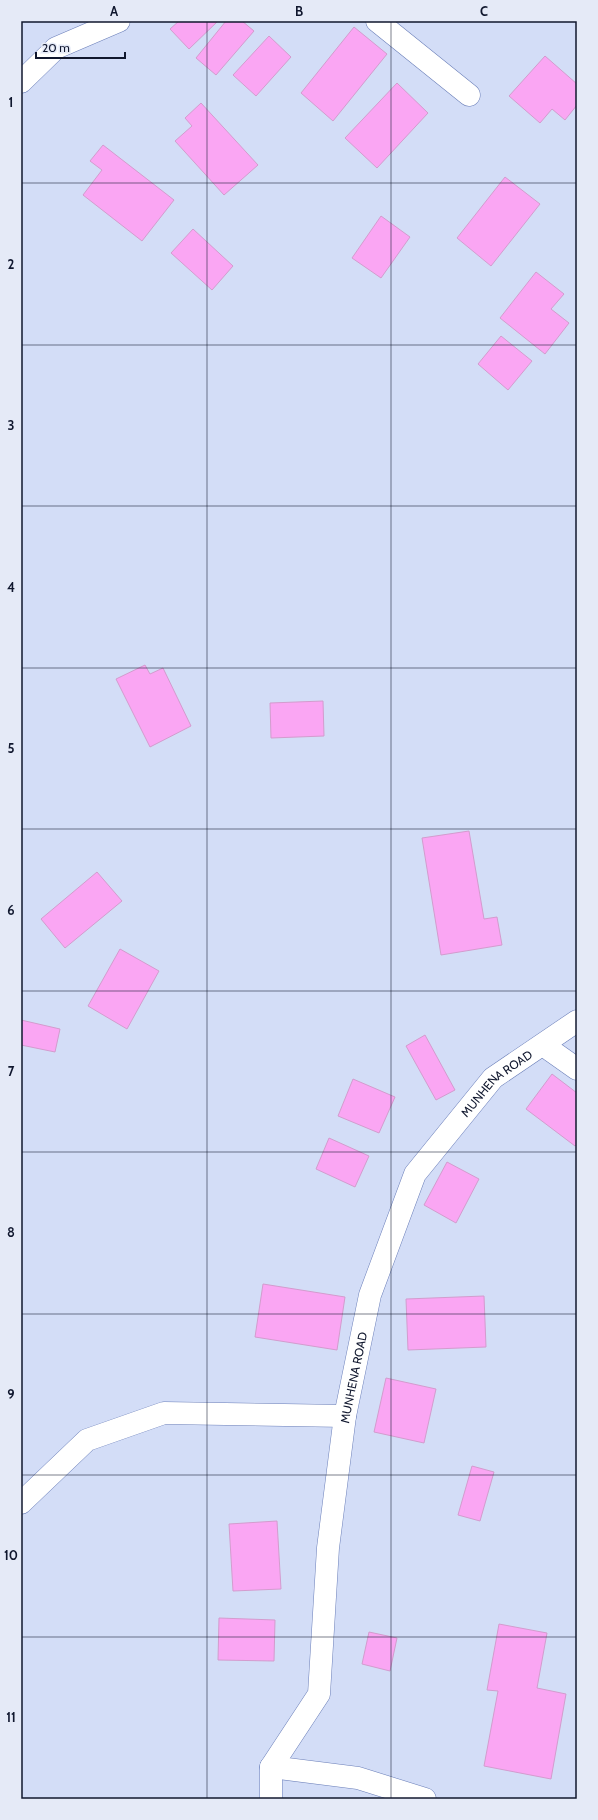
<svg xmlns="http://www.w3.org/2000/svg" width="598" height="1820" viewBox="0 0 598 1820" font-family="Cabin,sans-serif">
<rect width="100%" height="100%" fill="#d3ddf7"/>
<g fill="#faa6f3" stroke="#d39cce">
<polygon points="179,21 218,21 189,49 170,29"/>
<polygon points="226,21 242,21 254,31 216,75 196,58"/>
<polygon points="354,27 387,54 333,121 301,93"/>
<polygon points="269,36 291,57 256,96 233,75"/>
<polygon points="545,56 577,84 577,105 565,120 552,109 540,123 509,96"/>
<polygon points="397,83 428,113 377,168 345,138"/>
<polygon points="201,103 258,165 224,195 175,141 192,126 185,118"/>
<polygon points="103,145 174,200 142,241 83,195 102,170 90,161"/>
<polygon points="505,177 540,204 491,266 457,238"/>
<polygon points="381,216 410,237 381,278 352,258"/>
<polygon points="193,229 233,266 212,290 171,253"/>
<polygon points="536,272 564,294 551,309 569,323 545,354 500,318"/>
<polygon points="501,336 532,361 508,390 478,364"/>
<polygon points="145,665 150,674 163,668 191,726 150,747 116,679"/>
<polygon points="323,701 324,736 271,738 270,703"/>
<polygon points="469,831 484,919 497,917 502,945 441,955 422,838"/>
<polygon points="97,872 122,901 65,948 41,919"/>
<polygon points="120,949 159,971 127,1029 88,1006"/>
<polygon points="21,1020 60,1029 55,1052 21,1045"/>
<polygon points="425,1035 455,1090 436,1100 406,1046"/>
<polygon points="552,1074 577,1093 577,1144 575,1146 526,1109"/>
<polygon points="353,1079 395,1097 379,1133 338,1116"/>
<polygon points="329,1138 369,1156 355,1187 316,1169"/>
<polygon points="447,1162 479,1179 456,1223 424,1205"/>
<polygon points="263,1284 345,1297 337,1350 255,1337"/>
<polygon points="484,1296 486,1347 408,1350 406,1299"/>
<polygon points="386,1378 436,1389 424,1443 374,1432"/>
<polygon points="472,1466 494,1472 480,1521 458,1515"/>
<polygon points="277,1521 281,1589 233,1591 229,1524"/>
<polygon points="219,1618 275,1620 274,1661 218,1660"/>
<polygon points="499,1624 547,1633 537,1688 566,1694 551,1779 484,1766 498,1691 487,1690"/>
<polygon points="369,1632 397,1638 390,1671 362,1664"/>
</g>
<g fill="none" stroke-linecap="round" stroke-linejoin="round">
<defs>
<g id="minor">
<polyline points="377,21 469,95"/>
<polyline points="21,82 56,48 119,21"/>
<polyline points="543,1045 577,1069"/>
<polyline points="21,1503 87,1440 164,1413 345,1416"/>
<polyline points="271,1767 358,1778 425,1799"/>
</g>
<g id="tertiary">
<path id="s1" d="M271 1799V1767L319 1694 328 1548 345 1416 370 1295 415 1174 493 1078 577 1021"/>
</g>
</defs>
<use href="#minor" stroke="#6b7fb9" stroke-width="23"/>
<use href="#tertiary" stroke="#6b7fb9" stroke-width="23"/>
<use href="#minor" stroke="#fff" stroke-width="22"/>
<use href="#tertiary" stroke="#fff" stroke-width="22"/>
</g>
<path fill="none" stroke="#10172e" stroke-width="1" stroke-opacity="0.55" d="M207 21V1799M391 21V1799M21 183H577M21 345H577M21 506H577M21 668H577M21 829H577M21 991H577M21 1152H577M21 1314H577M21 1475H577M21 1637H577"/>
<g text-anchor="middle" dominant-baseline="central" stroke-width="4" stroke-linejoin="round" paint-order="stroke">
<g font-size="12" fill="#10172e" stroke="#e5eaf7">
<text stroke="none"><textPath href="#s1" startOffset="774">MUNHENA ROAD</textPath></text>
<text stroke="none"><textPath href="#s1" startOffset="438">MUNHENA ROAD</textPath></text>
</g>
</g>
<rect width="598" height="1820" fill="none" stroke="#e5eaf7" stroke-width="44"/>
<path d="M36 52v6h89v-6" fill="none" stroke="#10172e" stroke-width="2"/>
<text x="42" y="52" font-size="12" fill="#10172e" stroke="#e5eaf7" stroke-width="3" paint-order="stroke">20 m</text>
<rect x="22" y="22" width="554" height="1776" fill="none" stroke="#10172e" stroke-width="1.5"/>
<g font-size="13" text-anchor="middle" font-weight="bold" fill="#10172e">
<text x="114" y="16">A</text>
<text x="299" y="16">B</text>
<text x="484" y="16">C</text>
<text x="11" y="107">1</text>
<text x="11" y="269">2</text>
<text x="11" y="430">3</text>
<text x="11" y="592">4</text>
<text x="11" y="753">5</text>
<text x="11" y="915">6</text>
<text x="11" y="1076">7</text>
<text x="11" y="1237">8</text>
<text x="11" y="1399">9</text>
<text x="11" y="1560">10</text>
<text x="11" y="1722">11</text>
</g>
</svg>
